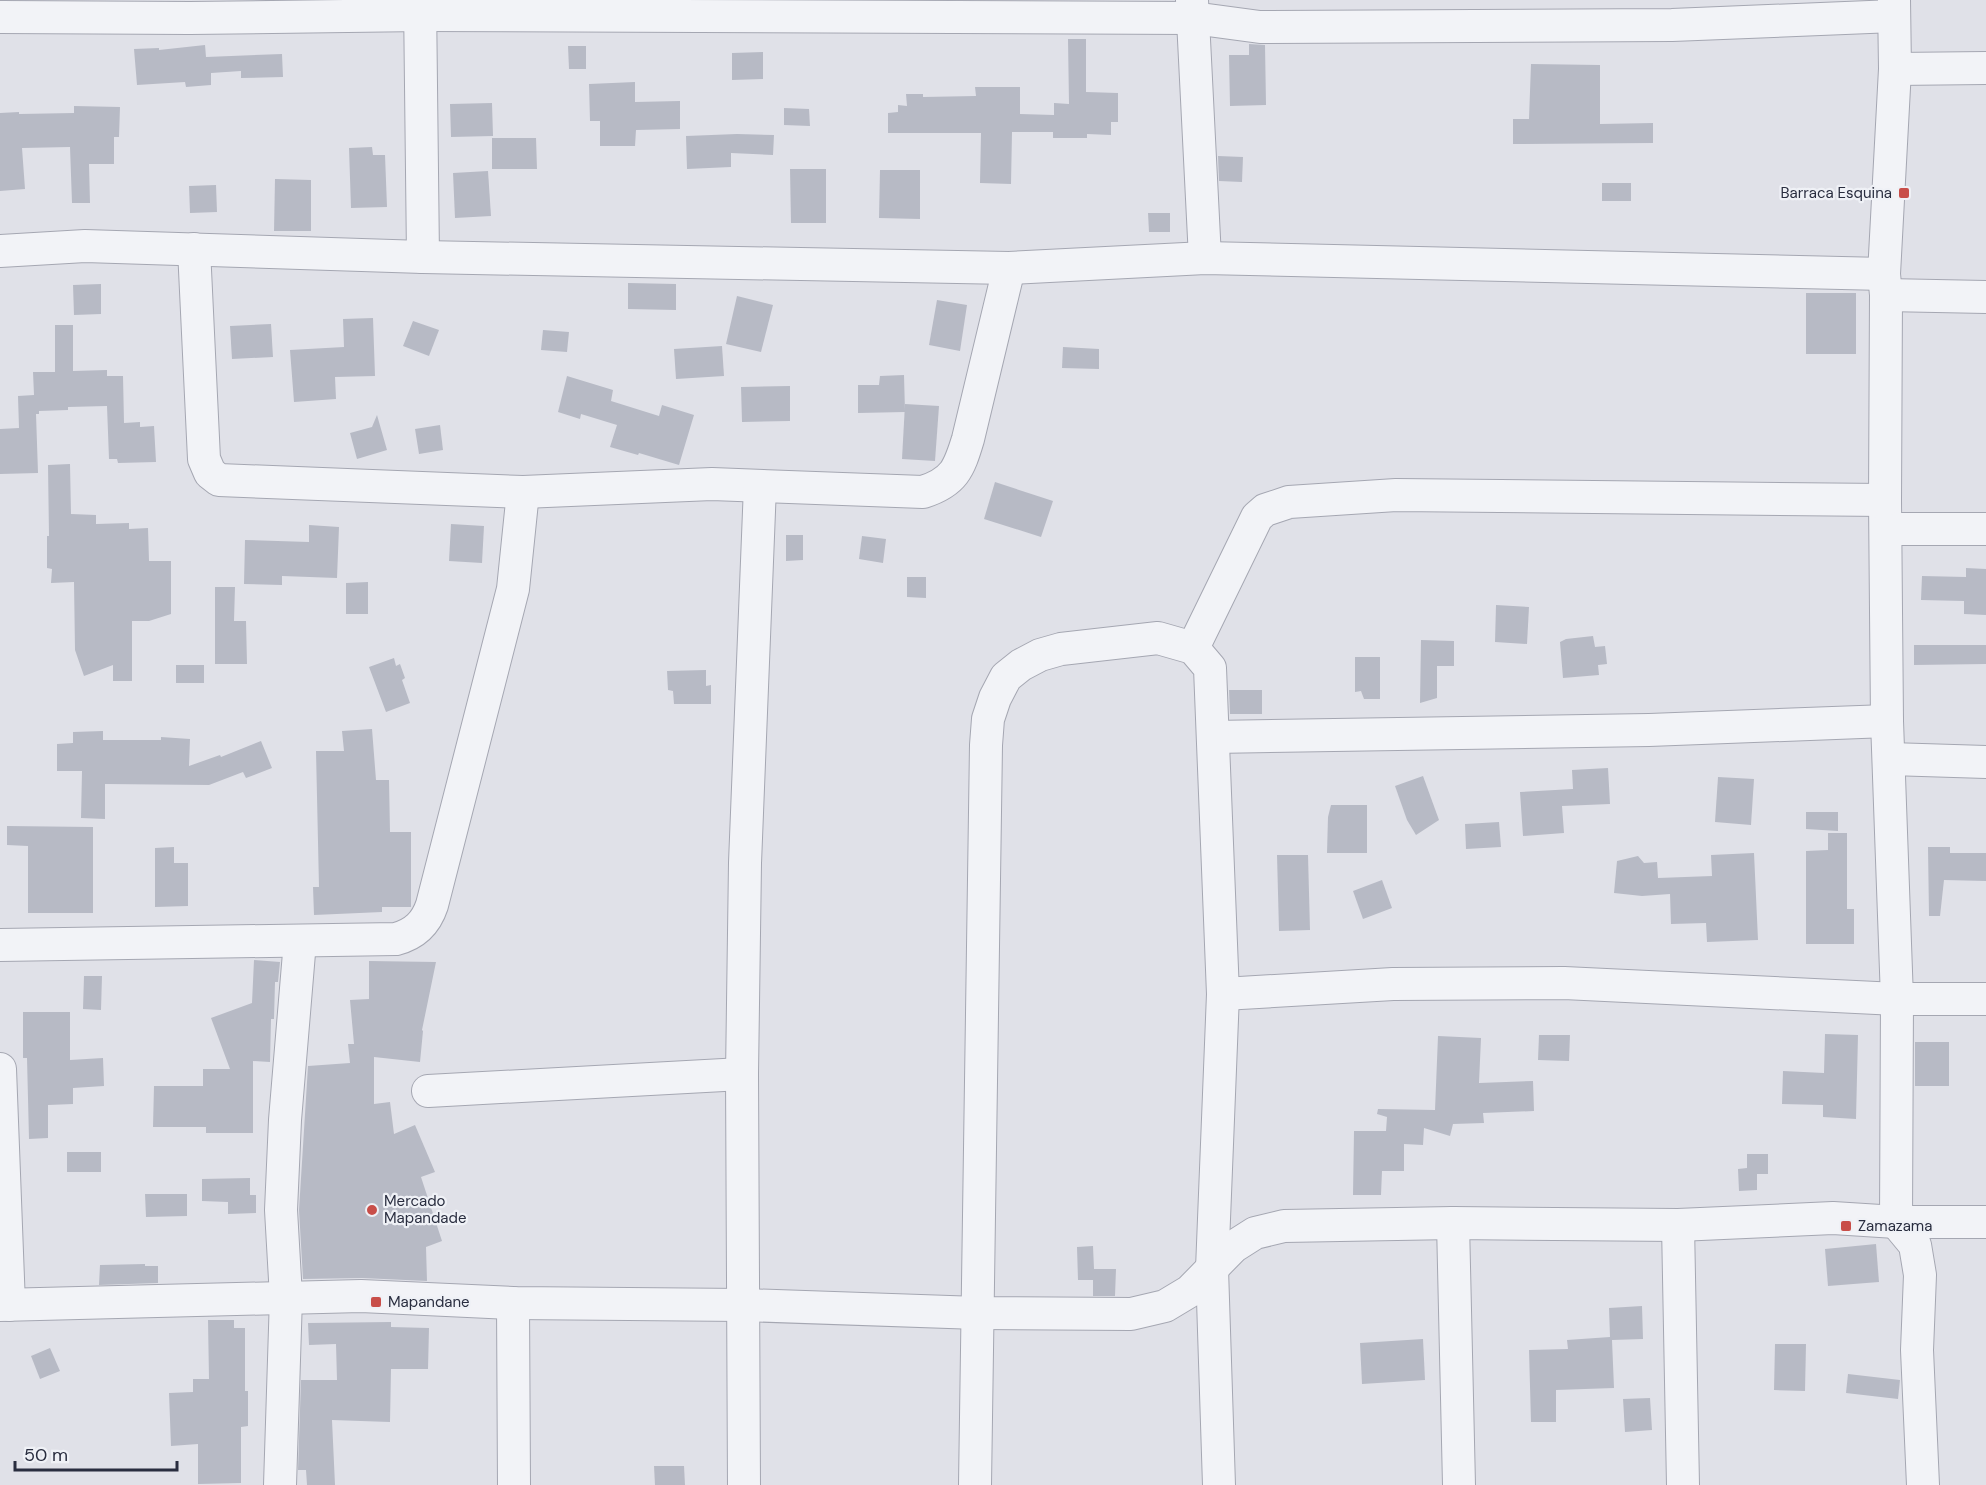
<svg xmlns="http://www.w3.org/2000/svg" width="1986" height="1485" viewBox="0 0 1986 1485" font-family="'DM Sans',sans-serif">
<rect width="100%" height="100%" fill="#e0e1e8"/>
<g fill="#b7bac5">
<polygon points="1068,39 1086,39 1086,92 1118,93 1118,122 1111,122 1111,135 1087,134 1087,138 1053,138 1053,132 1012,132 1011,184 980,183 981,133 888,133 888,113 898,112 898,105 907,106 906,94 923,94 923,97 976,96 975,87 1020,87 1020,114 1054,115 1054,103 1069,104"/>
<polygon points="1249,44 1265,45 1266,105 1230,106 1229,55 1249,55"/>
<polygon points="205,45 206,57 282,54 283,77 241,78 241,71 211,73 211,85 186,87 185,82 137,85 134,49 159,48 159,50"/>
<polygon points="568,46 586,46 586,69 569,69"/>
<polygon points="763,52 763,79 732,80 732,53"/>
<polygon points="1531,64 1600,65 1600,124 1653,123 1653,143 1513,144 1513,119 1529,119"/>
<polygon points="635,82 635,102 680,101 680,129 636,130 635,146 600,146 600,121 590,121 589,84"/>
<polygon points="492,103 493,136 451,137 450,104"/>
<polygon points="74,106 120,107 119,137 114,137 114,164 89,164 90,203 72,203 70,147 22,148 25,189 0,191 0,113 19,112 19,114 74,113"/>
<polygon points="784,108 809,109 810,126 784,125"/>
<polygon points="737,134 774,135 773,155 731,153 731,167 687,169 686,136"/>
<polygon points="492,138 536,138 537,169 492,169"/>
<polygon points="372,147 373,155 385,155 387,207 351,208 349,148"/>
<polygon points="1218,156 1243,157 1242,182 1219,181"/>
<polygon points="790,169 826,169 826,223 791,223"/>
<polygon points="880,170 920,170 920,219 879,218"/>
<polygon points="488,171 491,216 455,218 453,173"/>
<polygon points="275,179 311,180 311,231 274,231"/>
<rect x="1602" y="183" width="29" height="18"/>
<polygon points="216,185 217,212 190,213 189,186"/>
<polygon points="1148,213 1170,213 1170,232 1149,232"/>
<polygon points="628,283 676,284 676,310 628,309"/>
<polygon points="101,284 101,314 74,315 73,285"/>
<rect x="1806" y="293" width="50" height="61"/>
<polygon points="737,296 773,305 761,352 726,344"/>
<polygon points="937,300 967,305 960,351 929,345"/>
<polygon points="373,318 375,376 335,377 336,399 294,402 290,350 344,347 343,319"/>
<polygon points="413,321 439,330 429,356 403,346"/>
<polygon points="271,324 273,357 232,359 230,326"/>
<polygon points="55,325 73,325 73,371 107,370 107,376 123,376 124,423 140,422 140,427 154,426 156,462 118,463 117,459 109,459 107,406 68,407 68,410 39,411 39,414 36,414 38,473 0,474 0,429 19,428 18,396 34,395 33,372 55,372"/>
<polygon points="543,330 569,332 567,352 541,350"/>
<polygon points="722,346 724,376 676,379 674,349"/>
<polygon points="1063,347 1099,349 1099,369 1062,368"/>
<polygon points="904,375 905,412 858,413 858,385 879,385 880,376"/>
<polygon points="567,376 613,390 611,401 659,416 662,405 694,415 679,465 639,453 638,455 610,447 617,425 581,414 580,419 558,412"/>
<polygon points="790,386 790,421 742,422 741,387"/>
<polygon points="905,404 939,406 935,461 902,459"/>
<polygon points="377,415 387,450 357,459 350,433 372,427"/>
<polygon points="440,425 443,450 419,454 415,429"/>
<polygon points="70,464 71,514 96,515 96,524 129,523 129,529 148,528 149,561 171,561 171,614 149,621 132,621 132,681 113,681 113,665 84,676 75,650 74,582 51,583 52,569 47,568 47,536 49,536 48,465"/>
<polygon points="995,482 1053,501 1041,537 984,519"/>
<polygon points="451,524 484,526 482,563 449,561"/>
<polygon points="309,525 339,527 337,578 282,576 282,585 244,584 245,540 309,542"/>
<polygon points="786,535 803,535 803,560 786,561"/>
<polygon points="862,536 886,539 883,563 859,559"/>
<polygon points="1966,568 1986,569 1986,615 1964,614 1964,601 1921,600 1922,576 1966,577"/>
<polygon points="907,577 926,577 926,598 907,597"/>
<polygon points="368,582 368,614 346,614 346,583"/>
<polygon points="215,587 235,587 234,621 246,621 247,664 215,664"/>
<polygon points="1496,605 1529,607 1527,644 1495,642"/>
<polygon points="1593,636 1595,647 1605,646 1607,664 1598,665 1599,675 1563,678 1560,642 1566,639"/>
<polygon points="1421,640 1454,641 1454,666 1437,666 1437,698 1420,703"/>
<polygon points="1914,645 1986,645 1986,664 1914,665"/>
<polygon points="1355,657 1380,657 1380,699 1364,699 1361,691 1355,692"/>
<polygon points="394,658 396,666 400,664 405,678 402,680 410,703 386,712 369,667"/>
<rect x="176" y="665" width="28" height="18"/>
<polygon points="706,670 706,686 711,685 711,704 674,704 673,691 668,690 667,671"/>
<polygon points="1229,690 1262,690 1262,714 1230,714"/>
<polygon points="372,729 376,780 389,780 390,832 411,832 411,907 382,907 382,912 314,915 313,887 319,887 316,751 344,751 342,731"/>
<polygon points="103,731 103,740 161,740 161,737 190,739 189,766 220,755 221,757 261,741 272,768 246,778 243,772 209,785 105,784 105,819 81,818 82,771 57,771 57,744 73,743 73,732"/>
<polygon points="1608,768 1610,804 1562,806 1564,833 1523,836 1520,792 1573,789 1572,770"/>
<polygon points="1423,776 1439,820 1416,835 1407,820 1395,786"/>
<polygon points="1718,777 1754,779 1751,825 1715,822"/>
<polygon points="1331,805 1367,805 1367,853 1327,853 1328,817"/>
<polygon points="1806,812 1838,812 1838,831 1806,829"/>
<polygon points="1499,822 1501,847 1466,849 1465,824"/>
<polygon points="7,826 93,827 93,913 28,913 28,846 7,845"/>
<polygon points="1828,833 1847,833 1847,909 1854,909 1854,944 1806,944 1806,851 1828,850"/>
<polygon points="174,847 174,863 188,863 188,906 155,907 155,848"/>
<polygon points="1928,847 1950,847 1950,853 1986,853 1986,881 1944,880 1940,916 1929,916"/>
<polygon points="1754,853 1758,940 1707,942 1706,923 1671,924 1670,894 1642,896 1614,893 1617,861 1638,856 1644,863 1657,862 1658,878 1712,876 1711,855"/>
<polygon points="1277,855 1308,855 1310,930 1279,931"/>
<polygon points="1382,880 1392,908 1363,919 1353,891"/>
<polygon points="254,960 280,962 278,982 275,982 274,1019 271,1019 270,1062 253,1061 253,1133 206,1133 206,1127 153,1127 154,1086 203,1086 203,1069 230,1069 211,1018 252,1003"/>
<polygon points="369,961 436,962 422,1030 423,1031 420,1062 374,1057 374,1104 390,1102 394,1134 415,1125 435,1172 421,1177 442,1241 426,1247 427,1281 362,1278 303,1279 299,1210 308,1066 350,1063 348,1044 354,1044 350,1000 369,999"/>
<polygon points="84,976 102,976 101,1010 83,1009"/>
<polygon points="23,1012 70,1012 70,1060 103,1058 104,1086 73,1088 73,1104 48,1105 48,1138 29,1139 27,1058 23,1058"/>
<polygon points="1825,1034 1858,1035 1856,1119 1823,1117 1823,1105 1782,1104 1783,1071 1824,1073"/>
<polygon points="1539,1035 1570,1035 1569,1061 1538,1060"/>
<polygon points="1438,1036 1481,1038 1479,1083 1533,1081 1534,1111 1483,1113 1484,1123 1453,1124 1450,1136 1424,1128 1423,1145 1404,1144 1404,1171 1382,1171 1381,1195 1353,1195 1354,1131 1386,1131 1387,1117 1377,1114 1378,1109 1435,1110"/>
<rect x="1915" y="1042" width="34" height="44"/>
<rect x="67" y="1152" width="34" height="20"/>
<polygon points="1747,1154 1768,1154 1768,1174 1757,1174 1757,1190 1739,1191 1738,1169 1747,1168"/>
<polygon points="250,1178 250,1195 256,1195 256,1213 228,1214 228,1202 202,1201 202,1179"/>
<polygon points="145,1194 187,1194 187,1216 146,1217"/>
<polygon points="1876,1244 1879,1282 1828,1286 1825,1249"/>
<polygon points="1093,1246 1094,1269 1116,1269 1115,1296 1093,1296 1093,1280 1078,1280 1077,1247"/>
<polygon points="145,1264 145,1266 158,1266 158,1283 99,1285 100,1265"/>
<polygon points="1642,1306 1643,1339 1612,1340 1614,1388 1556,1390 1556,1422 1531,1422 1529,1350 1568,1349 1567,1340 1610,1337 1609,1308"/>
<polygon points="208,1320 234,1320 234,1328 245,1328 245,1391 248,1391 248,1426 241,1427 241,1483 198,1484 198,1444 171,1446 169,1393 193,1392 193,1379 209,1379"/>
<polygon points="391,1322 391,1327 429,1328 428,1369 391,1369 390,1422 332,1420 335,1485 307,1485 306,1470 298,1470 301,1380 337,1380 336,1344 309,1345 308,1323"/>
<polygon points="1423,1339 1425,1380 1362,1384 1360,1343"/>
<polygon points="1775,1344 1806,1344 1805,1391 1774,1390"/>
<polygon points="50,1348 60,1371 40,1379 31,1356"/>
<polygon points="1848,1374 1900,1380 1898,1399 1846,1393"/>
<polygon points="1650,1398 1652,1430 1625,1432 1623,1399"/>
<polygon points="654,1466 684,1466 685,1485 655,1485"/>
</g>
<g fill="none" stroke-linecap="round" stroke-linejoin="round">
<defs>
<g id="minor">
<polyline points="420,0 423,257"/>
<polyline points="1192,0 1205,258"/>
<polyline points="1894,0 1895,69 1884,274 1886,295 1885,500 1887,721 1897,999 1896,1222 1915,1245 1920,1275 1917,1350 1923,1485"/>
<polyline points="0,17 190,18 422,15 1193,18 1260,27 1672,25 1894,16"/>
<polyline points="1895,69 1986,68"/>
<path d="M194 249 204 459 210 473 219 480 523 492 712 484 923 492C954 482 959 469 968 439L1009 268"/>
<polyline points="0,251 85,246 423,257 1009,268 1205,258 1884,274"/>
<polyline points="1886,295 1986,297"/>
<polyline points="1886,529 1986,529"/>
<polyline points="1193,648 1257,517 1265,510 1289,502 1396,495 1885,500"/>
<polyline points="1213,737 1649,730 1887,721"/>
<polyline points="1890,759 1986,762"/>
<path d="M0 945 396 939C415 934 426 923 432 905L513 589 523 492"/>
<polyline points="1223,994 1393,984 1564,983 1897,999 1986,999"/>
<polyline points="0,1069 9,1305"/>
<polyline points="428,1091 742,1074"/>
<polyline points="1453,1223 1459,1485"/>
<polyline points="1678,1225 1683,1485"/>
<polyline points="513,1303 514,1485"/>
<polyline points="0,1305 361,1296 513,1303 744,1305 978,1313 1131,1314 1165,1306 1190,1291 1233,1247 1255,1233 1284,1226 1453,1223 1678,1225 1833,1218 1896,1222 1986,1222"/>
<polyline points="280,1485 286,1297 281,1210 285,1120 300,941"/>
<polyline points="744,1485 742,1074 745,863 760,486"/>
<polyline points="975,1485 986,745 988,719 995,698 1006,677 1021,665 1040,655 1061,649 1158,638 1193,648 1210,668 1223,994 1212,1269 1219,1485"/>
</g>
</defs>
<use href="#minor" stroke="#a5a7b2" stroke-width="34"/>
<use href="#minor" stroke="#f2f3f7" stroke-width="32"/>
</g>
<g fill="#c84e49" stroke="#eff1f6" stroke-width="2">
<rect x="1898" y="187" width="12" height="12" rx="3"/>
<circle cx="372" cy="1210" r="6"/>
<rect x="1840" y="1220" width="12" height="12" rx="3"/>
<rect x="370" y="1296" width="12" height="12" rx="3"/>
</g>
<g text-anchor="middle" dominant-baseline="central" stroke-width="4.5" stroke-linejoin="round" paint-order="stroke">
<g font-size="15" fill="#292d3f" stroke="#eff1f6" text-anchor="start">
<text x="1892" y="193" text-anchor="end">Barraca Esquina</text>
<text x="384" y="1201">Mercado<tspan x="384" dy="17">Mapandade</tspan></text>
<text x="1858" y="1226">Zamazama</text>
<text x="388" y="1302">Mapandane</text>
</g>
</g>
<path d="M15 1461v9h162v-9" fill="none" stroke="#292d3f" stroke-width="3"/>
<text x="24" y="1461" font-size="18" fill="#292d3f" stroke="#eff1f6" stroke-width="4.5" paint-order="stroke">50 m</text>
</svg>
